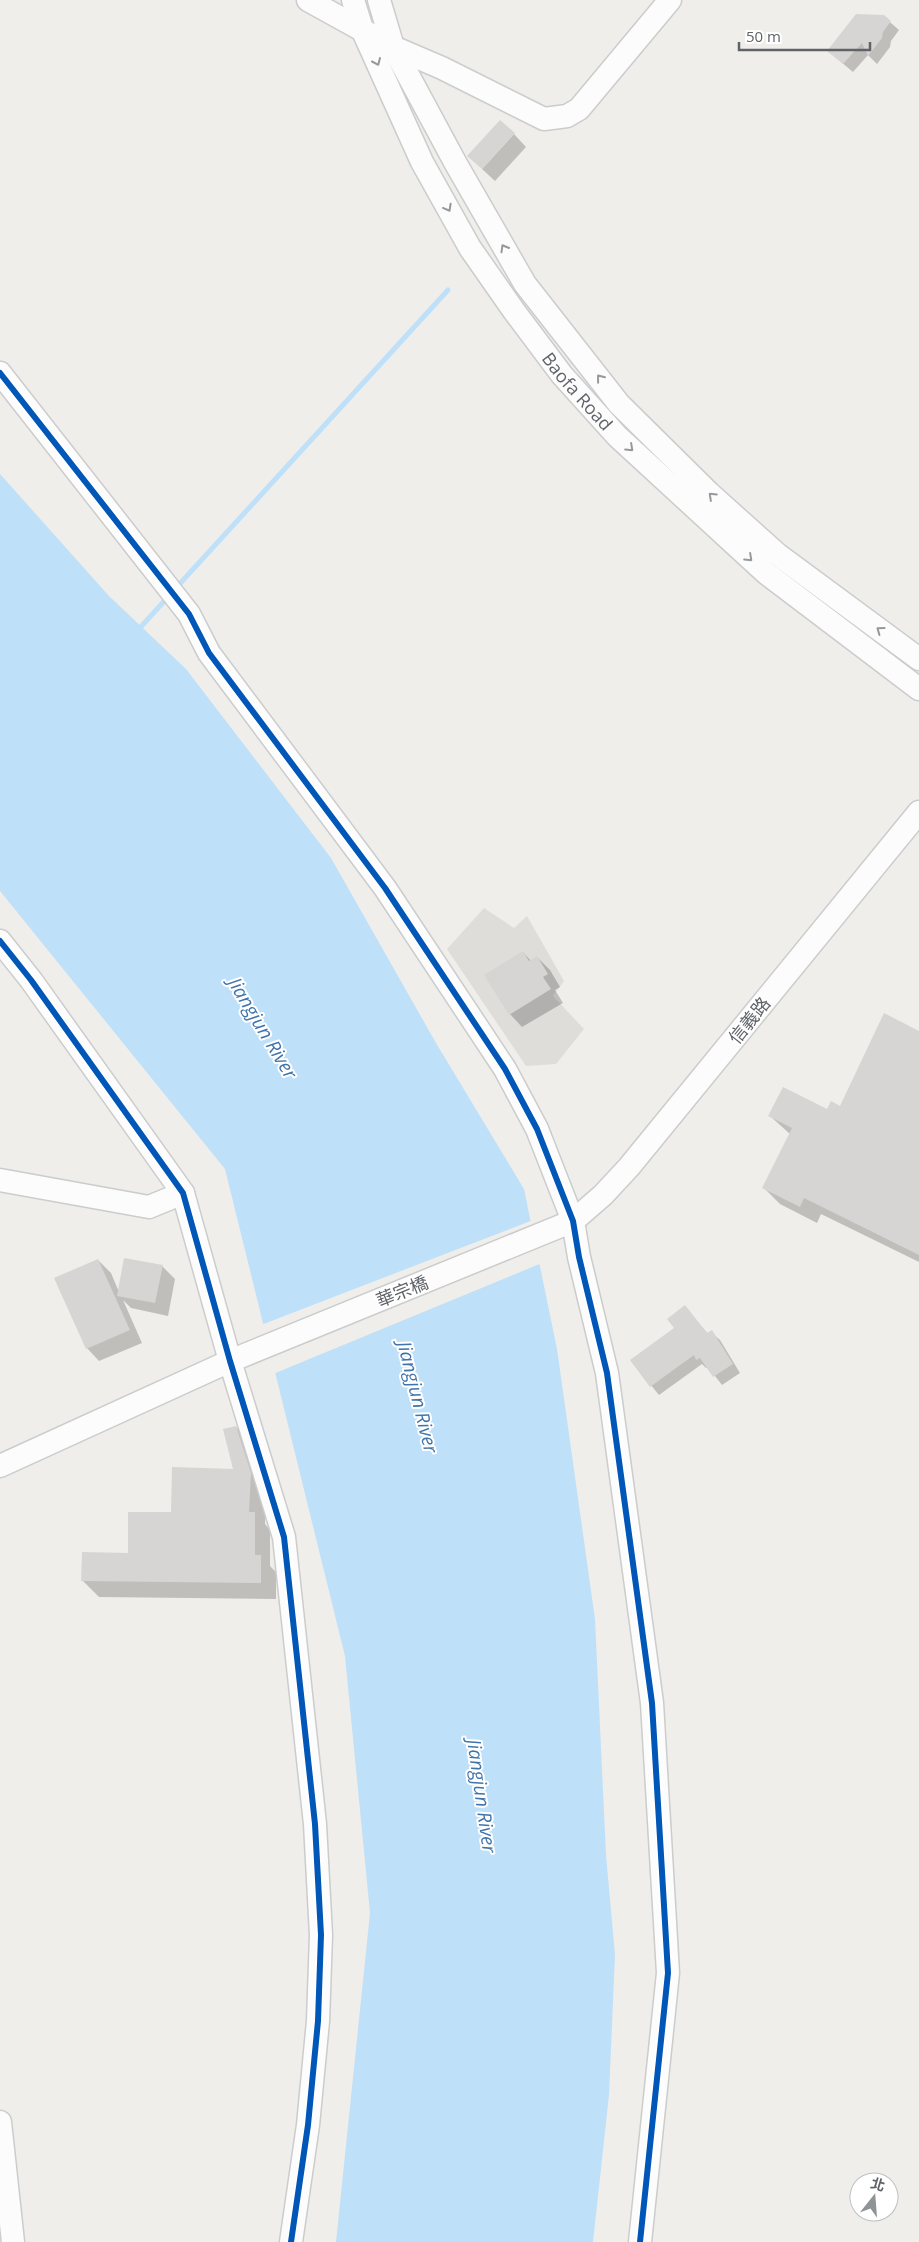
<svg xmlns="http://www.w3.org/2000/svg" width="919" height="2242" viewBox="0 0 919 2242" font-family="'Open Sans','Noto Sans TC',sans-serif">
<rect width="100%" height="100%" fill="#efeeea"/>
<polygon fill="#dfddda" points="484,908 514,928 527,916 564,981 553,996 584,1029 556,1064 526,1066 447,949"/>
<polygon fill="#bfe0f9" points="0,474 109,596 186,669 331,858 436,1043 524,1189 557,1349 595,1619 606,1855 615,1955 609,2095 593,2242 336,2242 370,1913 345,1656 225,1169 0,891"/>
<polygon fill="#efeeea" points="533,1220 542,1263 273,1374 261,1325"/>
<g fill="#0003">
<polygon points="884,17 899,30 891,41 890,47 877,64 868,55 853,72 828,51"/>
<polygon points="514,134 526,147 495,181 482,169"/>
<polygon points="523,952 531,961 537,957 550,970 560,987 555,990 563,1003 522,1027 510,1014"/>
<polygon points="919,1032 919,1262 821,1214 817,1223 780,1204 763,1187 790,1134 770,1116 827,1111 840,1107"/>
<polygon points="98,1260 111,1273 119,1292 162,1266 175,1279 168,1316 131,1308 123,1300 142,1343 99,1361 87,1348"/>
<polygon points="685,1307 708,1334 711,1332 720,1340 740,1373 722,1385 708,1367 706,1368 702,1364 659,1395 631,1361 676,1328"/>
<polygon points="236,1427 252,1443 266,1490 265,1524 270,1530 270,1566 276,1572 276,1599 99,1597 83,1581 129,1554 172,1514 235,1470"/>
</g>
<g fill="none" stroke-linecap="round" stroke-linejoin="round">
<g stroke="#bfe0f9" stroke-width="5">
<polyline points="175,589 448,290"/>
<polyline points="138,630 168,597"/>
</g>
</g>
<g fill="#d6d5d3">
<polygon points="856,14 884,15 891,21 883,32 882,38 868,56 862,43 843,64 827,51"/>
<polygon points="500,120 515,133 482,169 467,156"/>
<polygon points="523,951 529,961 537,956 548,974 543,977 551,989 509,1015 484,975"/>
<polygon points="884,1013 919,1031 919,1255 804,1198 800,1207 762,1188 792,1128 768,1116 783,1087 827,1109 831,1101 840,1106"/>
<polygon points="124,1258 163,1265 155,1303 117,1296"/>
<polygon points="98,1259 130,1330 86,1349 54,1278"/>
<polygon points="685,1305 707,1333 712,1330 733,1364 713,1377 700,1358 696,1360 694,1355 650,1387 630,1360 674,1328 667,1319"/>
<polygon points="236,1426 251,1473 249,1512 255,1512 255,1555 261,1555 261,1583 81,1581 82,1552 128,1553 128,1512 171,1512 172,1467 233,1469 223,1429"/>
</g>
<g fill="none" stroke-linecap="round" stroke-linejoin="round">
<defs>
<g id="minor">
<polyline points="308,0 393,47 442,68 544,119 567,116 579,109 670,0"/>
<path id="s1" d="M353 0 362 29 422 162 470 248 514 311 562 375 617 436 766 573 919 689"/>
<polyline points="379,0 393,47 456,164 525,284 619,404 709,493 777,554 919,659"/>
<polyline points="0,373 189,614 209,653 385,888 505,1069 537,1129 573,1221 579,1257 607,1373 652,1703 668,1973 640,2242"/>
<polyline points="0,941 31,980 183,1193 230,1361 284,1537 315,1824 321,1935 318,2021 308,2125 291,2242"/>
<polyline points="0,1180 149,1207 183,1193"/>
<polyline points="0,1466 230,1361 573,1221 603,1195 629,1167 919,812"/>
<polyline points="0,2122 13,2242"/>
</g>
</defs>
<use href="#minor" stroke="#cbcccc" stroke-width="25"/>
<use href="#minor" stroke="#fdfcfc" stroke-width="22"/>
<defs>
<g id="cycleway">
<polyline points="0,373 189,614 209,653 385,888 505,1069 537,1129 573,1221 579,1257 607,1373 652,1703 668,1973 640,2242"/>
<polyline points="0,941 31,980 183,1193 230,1361 284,1537 315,1824 321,1935 318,2021 308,2125 291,2242"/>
</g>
</defs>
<use href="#cycleway" stroke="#fff" stroke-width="9"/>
<use href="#cycleway" stroke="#0057b8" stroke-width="6"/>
</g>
<defs><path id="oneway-chevron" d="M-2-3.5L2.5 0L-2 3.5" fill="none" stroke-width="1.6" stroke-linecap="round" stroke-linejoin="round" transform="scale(1.25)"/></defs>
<g stroke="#96999c">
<use href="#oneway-chevron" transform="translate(377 62) rotate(66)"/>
<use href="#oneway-chevron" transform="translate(448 208) rotate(61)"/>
<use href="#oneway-chevron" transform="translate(504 248) rotate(-120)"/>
<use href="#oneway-chevron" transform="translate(600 378) rotate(-128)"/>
<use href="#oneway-chevron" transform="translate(630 448) rotate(43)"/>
<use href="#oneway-chevron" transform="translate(712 496) rotate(-137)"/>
<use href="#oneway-chevron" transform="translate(749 558) rotate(43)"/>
<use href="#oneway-chevron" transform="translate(880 630) rotate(-144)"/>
</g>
<g text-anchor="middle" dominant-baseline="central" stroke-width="4" stroke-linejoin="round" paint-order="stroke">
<g font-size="18" fill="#5f6368" stroke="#fff">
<text stroke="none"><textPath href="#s1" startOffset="454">Baofa Road</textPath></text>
<text transform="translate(749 1020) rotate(-51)">信義路</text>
<text transform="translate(402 1291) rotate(-22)">華宗橋</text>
</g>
<g font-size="19" font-style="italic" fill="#4174aa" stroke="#fff">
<text transform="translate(263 1028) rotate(59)">Jiangjun River</text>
<text transform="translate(418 1397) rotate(76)">Jiangjun River</text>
<text transform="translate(482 1796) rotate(82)">Jiangjun River</text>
</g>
</g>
<g transform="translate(874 2197) rotate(17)"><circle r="24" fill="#ffffff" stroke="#bfc1c3"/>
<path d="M0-4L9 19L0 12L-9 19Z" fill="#919496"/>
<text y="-8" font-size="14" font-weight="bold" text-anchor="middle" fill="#5f6368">北</text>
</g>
<path d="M739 42v8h131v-8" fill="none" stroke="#5f6368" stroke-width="2.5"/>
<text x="746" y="42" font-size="15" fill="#5f6368" stroke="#ffffff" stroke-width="4" paint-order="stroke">50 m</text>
</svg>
